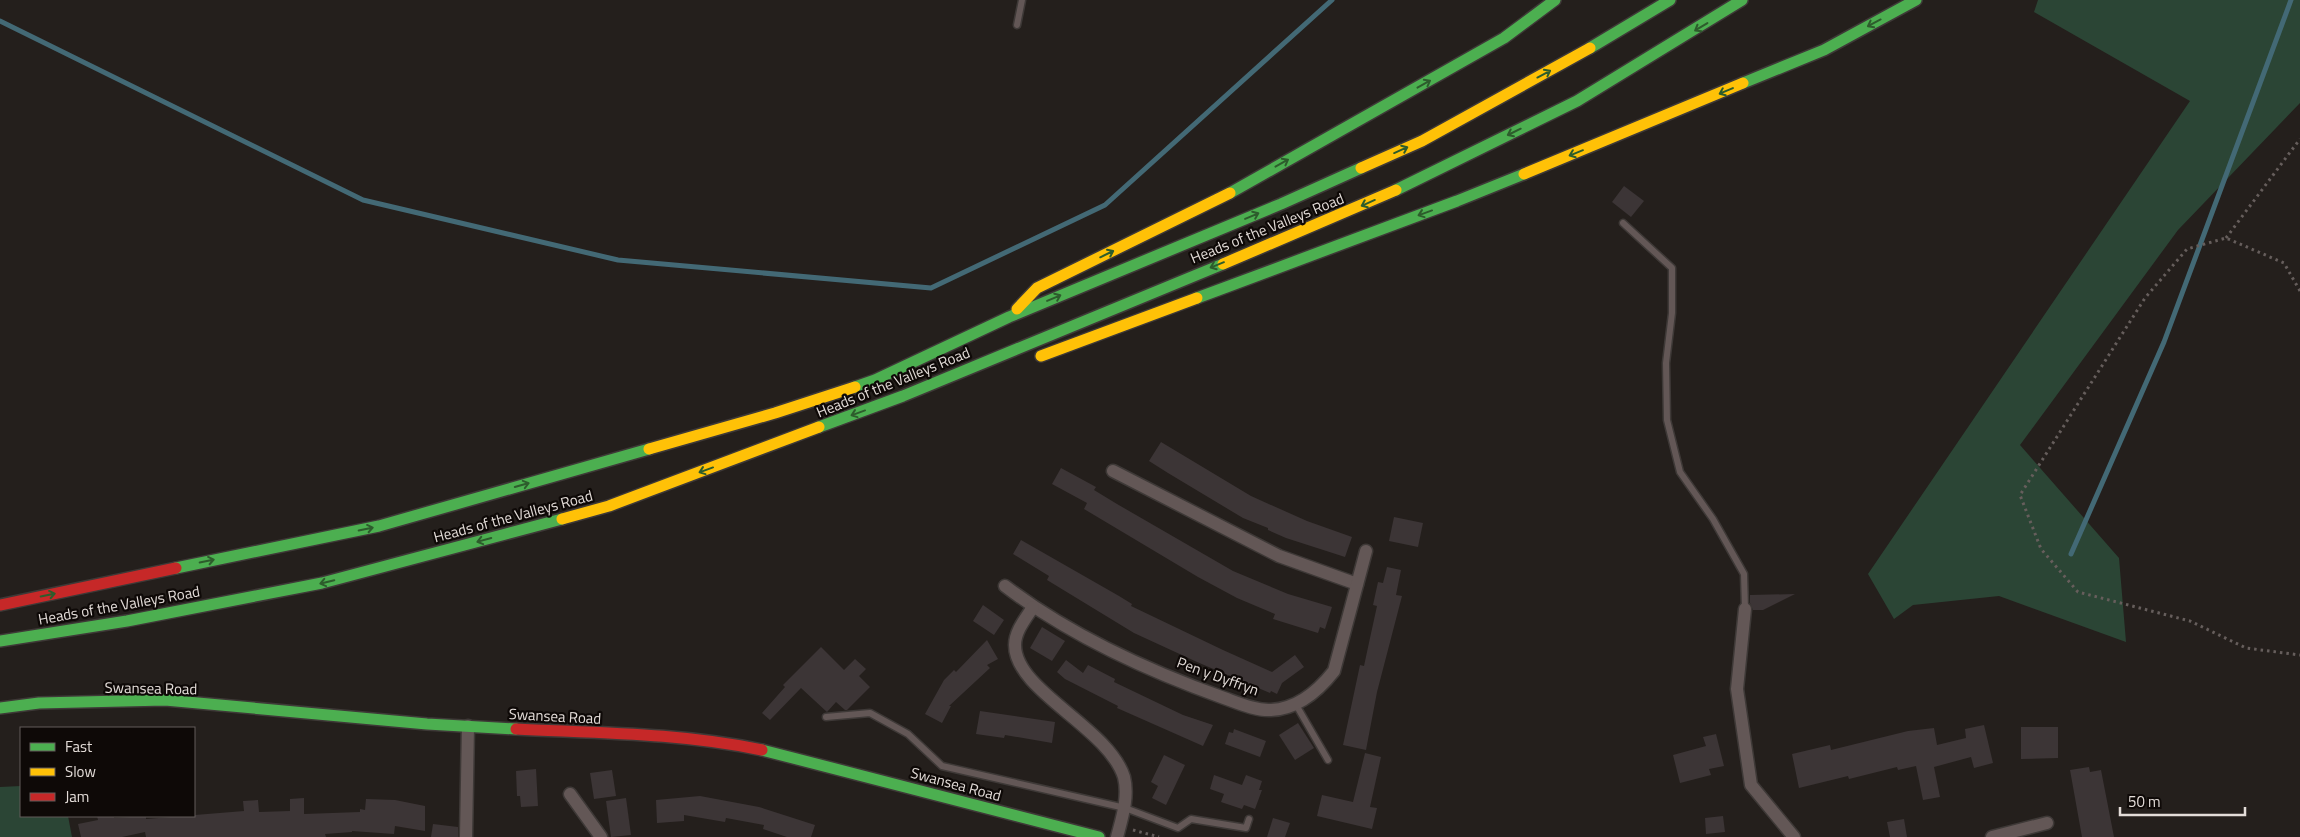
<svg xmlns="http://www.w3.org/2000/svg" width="2300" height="837" viewBox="0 0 2300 837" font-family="'Titillium Web',sans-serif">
<rect width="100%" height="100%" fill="#241f1c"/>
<g fill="#2b4535">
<polygon points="2038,0 2300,0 2300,103 2178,230 2020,445 2119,558 2126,642 1999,596 1913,605 1894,619 1868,574 2190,101 2034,12"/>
<polygon points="21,786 21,816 68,816 72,837 0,837 0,787"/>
</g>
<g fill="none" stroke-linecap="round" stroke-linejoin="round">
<g stroke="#436975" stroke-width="5">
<polyline points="0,21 363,200 618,260 931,288 1105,205 1332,0"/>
<polyline points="2071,554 2164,342 2291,0"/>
</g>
</g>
<g fill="#3c3536">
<polygon points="1624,186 1644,201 1631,217 1612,202"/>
<polygon points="1161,442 1251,496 1307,521 1352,537 1345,557 1286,538 1268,530 1268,528 1243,518 1168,473 1149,461"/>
<polygon points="1061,468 1096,487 1094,490 1117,504 1233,571 1288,594 1332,607 1325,629 1320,627 1318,633 1273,619 1275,614 1237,598 1198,577 1084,509 1087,503 1052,484"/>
<polygon points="1394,517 1423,523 1418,547 1389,541"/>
<polygon points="1021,540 1119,596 1132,604 1131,606 1223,650 1272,672 1295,655 1304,667 1282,683 1277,694 1271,691 1270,693 1197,662 1134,633 1047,580 1049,576 1013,554"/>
<polygon points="1387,567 1401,570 1396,595 1402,596 1377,692 1366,750 1343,745 1360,665 1364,666 1370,638 1377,606 1373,605 1378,582 1383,583"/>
<polygon points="1795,594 1763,610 1753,610 1750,603 1750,595"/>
<polygon points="983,605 1004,620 994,635 973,621"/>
<polygon points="1042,627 1065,641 1052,661 1030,648"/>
<polygon points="987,640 998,659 987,665 990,668 949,706 951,706 942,723 925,714 944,680 954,670 956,672"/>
<polygon points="821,647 844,670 855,659 866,669 859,676 870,687 847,710 845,710 836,702 827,712 801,688 770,720 762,713 785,687 783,685"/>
<polygon points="1066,660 1083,673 1088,665 1115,679 1114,682 1183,715 1213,725 1203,746 1117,708 1118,706 1065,679 1057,672"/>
<polygon points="980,711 1055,722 1052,743 1005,735 1004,738 976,734"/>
<polygon points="1298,723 1314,748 1295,760 1279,735"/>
<polygon points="1984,725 1993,763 1974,768 1971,757 1934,767 1940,797 1923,800 1916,766 1898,770 1897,767 1849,779 1848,776 1799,788 1792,754 1830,745 1831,750 1908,731 1934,728 1937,745 1966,738 1965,729"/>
<polygon points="2021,727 2058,727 2058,758 2021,759"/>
<polygon points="1234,729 1266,741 1260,757 1225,744 1229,732 1233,733"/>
<polygon points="1716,734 1724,766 1709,769 1711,775 1680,783 1673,755 1706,746 1703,737"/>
<polygon points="1365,753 1381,757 1370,807 1377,808 1372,829 1317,816 1322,795 1353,802"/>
<polygon points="1164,755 1185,765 1166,805 1152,798 1158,786 1151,782"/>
<polygon points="2089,767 2090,772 2101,770 2114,837 2082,837 2070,770"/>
<polygon points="536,769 538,806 521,807 520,796 517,796 516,771"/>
<polygon points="612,770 616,796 594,799 590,773"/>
<polygon points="1214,775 1242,785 1246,775 1262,781 1259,790 1262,790 1255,809 1244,805 1242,809 1221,802 1224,794 1210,789"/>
<polygon points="700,796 759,807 815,825 811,837 787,837 763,829 764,825 726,818 725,822 684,815 684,821 657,823 656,800"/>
<polygon points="304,798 304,814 360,812 360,809 365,810 366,799 395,800 425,806 425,831 395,826 394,834 352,831 352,832 325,834 326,837 146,837 145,832 122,837 81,837 78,824 98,820 97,816 114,816 114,818 146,816 146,819 244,811 243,801 258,800 259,812 290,811 290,799"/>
<polygon points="626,798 631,835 611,837 606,801"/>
<polygon points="1723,816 1725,832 1706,834 1705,818"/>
<polygon points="1273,818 1290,823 1285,837 1267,837"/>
<polygon points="1904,819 1907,837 1890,837 1887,822"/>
<polygon points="433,824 458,827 458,837 431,837"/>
</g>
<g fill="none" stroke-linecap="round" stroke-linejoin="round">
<defs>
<g id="lane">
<polyline points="1017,25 1022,0"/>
<polyline points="1623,223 1672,268 1672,313 1666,363 1667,420 1680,472 1713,519 1744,574 1745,609"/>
<polyline points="1295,703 1328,760"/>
<polyline points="826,717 870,713 908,734 942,766 1125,808 1178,828 1191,819 1246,828 1249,819"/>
</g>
<g id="street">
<polyline points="1113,471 1279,556 1357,584"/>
<path d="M1005 586C1068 634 1148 671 1224 698 1238 703 1256 711 1271 710 1297 709 1319 690 1334 671L1366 551"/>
<path d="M1033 607C1026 618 1015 631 1015 645 1015 691 1108 727 1124 777 1129 797 1122 818 1117 837"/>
<polyline points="1745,609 1737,689 1751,785 1794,837"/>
<polyline points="570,794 601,837"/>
<polyline points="466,837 468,726"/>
<polyline points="1992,837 2047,823"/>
</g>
<g id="fast">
<polyline points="1590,48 1670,0"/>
<polyline points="1743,83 1824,50 1916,0"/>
<polyline points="1396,190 1577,101 1742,0"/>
<polyline points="1230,193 1504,38 1555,0"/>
<polyline points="1197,298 1457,201 1524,174"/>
<polyline points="855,387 875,380 1009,317 1281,204 1361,168"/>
<polyline points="819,427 903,396 1223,264"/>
<polyline points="176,568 379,526 649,449"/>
<polyline points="0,641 127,621 322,583 562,519"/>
<polyline points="0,708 39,703 165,700 427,724 516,729"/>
<polyline points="762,750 1099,837"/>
</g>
<g id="slow">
<polyline points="1361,168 1422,141 1590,48"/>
<polyline points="1524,174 1743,83"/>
<polyline points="1223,264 1396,190"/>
<polyline points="1017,309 1037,288 1230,193"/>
<polyline points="1041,356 1197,298"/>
<polyline points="649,449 775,413 855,387"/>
<polyline points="562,519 609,506 819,427"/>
</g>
<g id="jam">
<polyline points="0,605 176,568"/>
<path d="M516 729C598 733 681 733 762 750"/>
</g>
</defs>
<use href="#lane" stroke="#3e3937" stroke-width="9"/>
<use href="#street" stroke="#3e3937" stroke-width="15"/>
<use href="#fast" stroke="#3e3937" stroke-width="14"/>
<use href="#slow" stroke="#3e3937" stroke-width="14"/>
<use href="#jam" stroke="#3e3937" stroke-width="14"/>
<g stroke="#665e5c" stroke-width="3" stroke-dasharray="2.5 4" stroke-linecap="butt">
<polyline points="2226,238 2300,139"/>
<polyline points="2300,291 2284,263 2226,238 2187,249 2145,298 2020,495 2041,549 2078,592 2190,621 2246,648 2300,655"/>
<polyline points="1133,830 1159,837"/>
</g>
<use href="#lane" stroke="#635756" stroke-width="6"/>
<use href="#street" stroke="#635756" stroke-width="12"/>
<use href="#fast" stroke="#4caf50" stroke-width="11"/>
<use href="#slow" stroke="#ffc107" stroke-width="11"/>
<use href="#jam" stroke="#c62828" stroke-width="11"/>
</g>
<defs><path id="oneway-shaft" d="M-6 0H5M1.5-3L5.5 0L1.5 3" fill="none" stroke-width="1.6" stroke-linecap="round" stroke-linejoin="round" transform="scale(1.25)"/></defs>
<g stroke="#2d5c2c">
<use href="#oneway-shaft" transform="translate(1874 23) rotate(152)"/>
<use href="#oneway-shaft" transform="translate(1701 27) rotate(149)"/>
<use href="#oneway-shaft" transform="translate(1544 74) rotate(-28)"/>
<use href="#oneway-shaft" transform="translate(1424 84) rotate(-29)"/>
<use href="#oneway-shaft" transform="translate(1726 91) rotate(157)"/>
<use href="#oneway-shaft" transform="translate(1514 132) rotate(154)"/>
<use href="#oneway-shaft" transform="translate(1401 150) rotate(-24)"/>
<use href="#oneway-shaft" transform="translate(1576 153) rotate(158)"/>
<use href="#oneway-shaft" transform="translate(1282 163) rotate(-29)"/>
<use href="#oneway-shaft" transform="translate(1368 203) rotate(156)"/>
<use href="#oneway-shaft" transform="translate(1425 213) rotate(160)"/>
<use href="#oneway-shaft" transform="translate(1252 216) rotate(-23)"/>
<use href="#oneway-shaft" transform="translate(1107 254) rotate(-26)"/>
<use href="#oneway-shaft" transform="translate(1217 265) rotate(158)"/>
<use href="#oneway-shaft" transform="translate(1054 298) rotate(-23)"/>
<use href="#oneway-shaft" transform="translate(858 413) rotate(160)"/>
<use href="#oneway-shaft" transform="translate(706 470) rotate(160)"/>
<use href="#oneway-shaft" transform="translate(522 485) rotate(-16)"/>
<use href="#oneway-shaft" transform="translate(366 529) rotate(-12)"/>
<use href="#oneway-shaft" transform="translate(484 540) rotate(165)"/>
<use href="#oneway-shaft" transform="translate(207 561) rotate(-12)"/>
<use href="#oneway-shaft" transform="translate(327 582) rotate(166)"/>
<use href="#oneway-shaft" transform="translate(48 595) rotate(-12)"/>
</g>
<g text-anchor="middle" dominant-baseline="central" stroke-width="4.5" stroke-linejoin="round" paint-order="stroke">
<g font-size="15" fill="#e3dcd8" stroke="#0e0907">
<text transform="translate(1267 228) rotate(-22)">Heads of the Valleys Road</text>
<text transform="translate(893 382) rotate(-22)">Heads of the Valleys Road</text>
<text transform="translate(513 516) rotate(-15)">Heads of the Valleys Road</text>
<text transform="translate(119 605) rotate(-10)">Heads of the Valleys Road</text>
<text transform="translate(1218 676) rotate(20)">Pen y Dyffryn</text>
<text transform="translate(151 688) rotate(1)">Swansea Road</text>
<text transform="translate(555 716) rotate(3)">Swansea Road</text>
<text transform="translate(956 784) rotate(15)">Swansea Road</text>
</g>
</g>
<rect x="20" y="727" width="175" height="90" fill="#0e0907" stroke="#635d5b"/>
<rect x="30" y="743" width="25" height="8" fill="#4caf50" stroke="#635d5b"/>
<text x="65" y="752" font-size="15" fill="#e3dcd8">Fast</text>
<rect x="30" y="768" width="25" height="8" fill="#ffc107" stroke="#635d5b"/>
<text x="65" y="777" font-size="15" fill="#e3dcd8">Slow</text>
<rect x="30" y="793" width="25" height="8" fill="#c62828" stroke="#635d5b"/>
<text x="65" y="802" font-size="15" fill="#e3dcd8">Jam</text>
<path d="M2120 807v8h125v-8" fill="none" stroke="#e3dcd8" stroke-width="2.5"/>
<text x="2128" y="807" font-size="15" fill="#e3dcd8" stroke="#0e0907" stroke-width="4" paint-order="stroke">50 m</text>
</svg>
